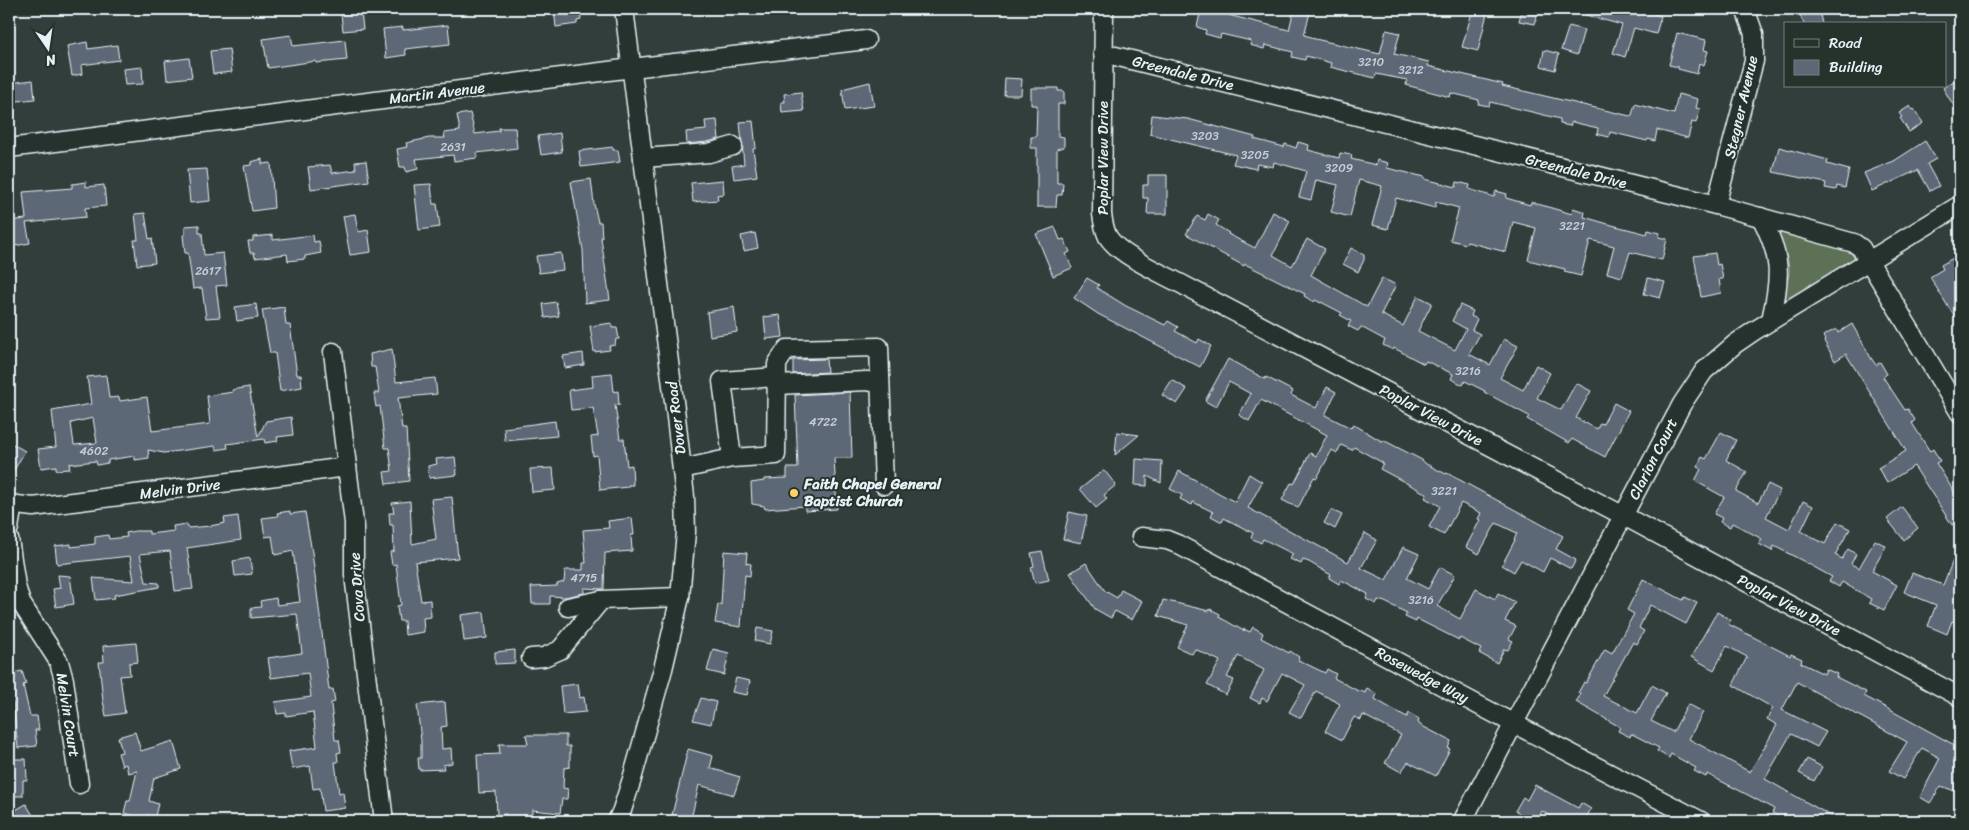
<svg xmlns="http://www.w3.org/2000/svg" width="1969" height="830" viewBox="0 0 1969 830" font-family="Sriracha,sans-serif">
<rect width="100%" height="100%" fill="#313e3b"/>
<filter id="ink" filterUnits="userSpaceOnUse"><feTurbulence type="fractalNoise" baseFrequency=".02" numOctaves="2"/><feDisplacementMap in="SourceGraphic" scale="10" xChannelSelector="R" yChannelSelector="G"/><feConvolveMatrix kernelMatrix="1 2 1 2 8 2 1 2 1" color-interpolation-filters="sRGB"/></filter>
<g filter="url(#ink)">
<path fill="#5b7156" stroke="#a2b1a7" d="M1779 231 1845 249 1854 256 1855 261 1789 300 1786 299C1782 291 1791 277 1789 267 1788 256 1779 241 1779 231Z"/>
<g fill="#5c6875" stroke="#e8f1f8" fill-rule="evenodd">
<polygon points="554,9 579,9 581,20 577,21 577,24 556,27"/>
<polygon points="1201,9 1224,9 1223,11 1229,12 1228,15 1289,30 1294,9 1311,9 1304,35 1311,37 1311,38 1380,54 1386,30 1400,33 1394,54 1429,62 1428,66 1503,84 1502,86 1630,116 1632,115 1635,104 1674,114 1678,94 1698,99 1696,108 1700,109 1696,123 1692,122 1688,138 1657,130 1655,141 1648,139 1647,141 1610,132 1609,137 1597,134 1598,128 1572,122 1570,126 1560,124 1560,119 1536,113 1490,102 1489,106 1478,104 1479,100 1451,93 1450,97 1406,85 1407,80 1376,74 1375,78 1330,67 1331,63 1306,56 1305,60 1292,57 1293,52 1265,45 1264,49 1250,45 1251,41 1221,34 1220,38 1205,34 1206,30 1197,27"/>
<polygon points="1473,9 1488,9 1478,51 1462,47"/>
<polygon points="1522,9 1538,11 1535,24 1519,21"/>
<polygon points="1576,9 1652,9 1651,13 1661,16 1656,34 1634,28 1625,57 1613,53 1622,25 1575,12"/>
<polygon points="1797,9 1819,9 1822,24 1804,24"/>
<polygon points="361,12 363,29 343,31 341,14"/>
<polygon points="448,25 450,44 405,49 406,55 386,58 383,29 403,27 403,30"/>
<polygon points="1569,26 1584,30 1577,55 1561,50"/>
<polygon points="1677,33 1706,40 1704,50 1708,51 1704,65 1699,63 1697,74 1678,69 1678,67 1669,65"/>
<polygon points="291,35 293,46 345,40 347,60 316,63 316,61 268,68 263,39"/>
<polygon points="87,42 88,49 117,45 119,60 81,65 82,74 72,76 67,46"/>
<polygon points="229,49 232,72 213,74 210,51"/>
<polygon points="1544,50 1559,54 1555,70 1541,66"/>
<polygon points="189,58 192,77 167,80 165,61"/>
<polygon points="142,67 143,84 125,85 123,69"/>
<polygon points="1960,77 1960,116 1943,88"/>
<polygon points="1005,78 1022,79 1021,95 1004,95"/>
<polygon points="33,80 35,99 9,102 9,83"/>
<polygon points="870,82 874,106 845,110 842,89"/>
<polygon points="1031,88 1058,88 1058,91 1064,91 1064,104 1058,104 1058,136 1064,137 1064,147 1057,149 1057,183 1063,183 1062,195 1057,195 1056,207 1037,207 1037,148 1031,148 1031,137 1036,137 1037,105 1031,105"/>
<polygon points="801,92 804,111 782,113 781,102 785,102 784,94"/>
<polygon points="1910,106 1912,110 1914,109 1923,123 1909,132 1900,118 1902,117 1899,113"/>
<polygon points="470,113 475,134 499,131 499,128 515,128 517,148 477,153 477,158 454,161 453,155 416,159 418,169 406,172 405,167 400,167 397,149 407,147 406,143 429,138 445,138 444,133 460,131 457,115"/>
<polygon points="1152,115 1188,119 1255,137 1254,139 1284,147 1285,144 1296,148 1298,142 1309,145 1308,150 1339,158 1340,153 1352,155 1351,159 1376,165 1377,160 1388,163 1387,168 1425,177 1425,179 1456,187 1457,182 1470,185 1469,189 1494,197 1496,191 1507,194 1506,198 1530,205 1531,202 1572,214 1573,208 1585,212 1584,217 1608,224 1647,234 1648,230 1660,233 1659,237 1667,239 1662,260 1630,252 1622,277 1607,273 1614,246 1590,240 1581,276 1564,272 1565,269 1528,260 1536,228 1513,222 1506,252 1467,242 1466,244 1450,240 1459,208 1436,202 1435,208 1396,198 1388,229 1372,225 1382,186 1359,180 1350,217 1331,212 1338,185 1316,180 1311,200 1299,197 1306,171 1274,162 1273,167 1257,164 1256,169 1233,164 1236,155 1150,134"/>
<polygon points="717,120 719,139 707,142 687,144 686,132 706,130 705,121"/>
<polygon points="753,121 756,148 753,149 757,176 734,179 732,166 744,164 740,122"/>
<polygon points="560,133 562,152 541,155 538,136"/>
<polygon points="1925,141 1936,159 1927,164 1939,186 1930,191 1918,170 1872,191 1864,173 1894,161"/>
<polygon points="613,147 613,150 618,150 620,162 581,167 579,151"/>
<polygon points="1779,147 1828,160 1827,164 1849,170 1845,188 1837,186 1836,190 1825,188 1826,183 1773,172"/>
<polygon points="262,159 262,164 271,163 274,208 252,211 244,166 251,165 251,162"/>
<polygon points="366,161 369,181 311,189 308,167 330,165 332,173 356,170 355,162"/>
<polygon points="207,169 210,201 190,203 187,170"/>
<polygon points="1148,175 1167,175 1167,214 1147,214 1148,198 1143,198 1143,185 1148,185"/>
<polygon points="591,179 594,204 598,222 601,222 602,238 601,238 610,300 585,303 583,250 571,182"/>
<polygon points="723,180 724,194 717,195 718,200 693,202 691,183"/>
<polygon points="86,182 86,187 104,185 106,206 85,208 86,217 26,223 30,243 9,247 9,221 26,219 23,192 72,188 72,184"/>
<polygon points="431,184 433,204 437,204 440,227 419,230 414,185"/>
<polygon points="1273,212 1290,221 1273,255 1292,266 1307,239 1325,249 1311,275 1367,307 1382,278 1396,285 1381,314 1403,326 1418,296 1432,303 1418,331 1455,350 1466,329 1452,321 1460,305 1473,311 1471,316 1477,319 1472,330 1480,334 1469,354 1490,365 1504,339 1518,346 1500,378 1523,390 1536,365 1550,373 1537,398 1561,410 1576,383 1591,391 1576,418 1597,429 1600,423 1603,424 1614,403 1629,411 1605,457 1572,439 1569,443 1527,419 1529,416 1484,392 1485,391 1465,381 1463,385 1451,379 1453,374 1426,361 1424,364 1394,348 1393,350 1383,345 1385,340 1361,327 1358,331 1348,326 1351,321 1340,315 1342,313 1321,302 1321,303 1315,300 1314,302 1304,296 1305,294 1245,264 1244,266 1186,234 1197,216 1205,220 1208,214 1219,220 1216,225 1229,233 1228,234 1255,248"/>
<polygon points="145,213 149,239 152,238 155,263 137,265 134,240 138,240 135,214"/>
<polygon points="355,214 358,232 368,230 371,252 350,255 343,216"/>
<polygon points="199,225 199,233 202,233 204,255 223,253 227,285 216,286 220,317 206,318 202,288 193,289 188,253 185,253 183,235 185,235 185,226"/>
<polygon points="1055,227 1060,240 1064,239 1070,252 1066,254 1072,268 1053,276 1036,234"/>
<polygon points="755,233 758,248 744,251 741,236"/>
<polygon points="273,235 273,240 313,235 314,242 319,241 321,253 305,256 305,259 288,261 287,254 255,258 254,253 250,253 248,241 253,241 253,237"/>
<polygon points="1351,248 1364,255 1364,260 1358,272 1343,264"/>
<polygon points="561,253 563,270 539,273 536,256"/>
<polygon points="1715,253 1717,265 1720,264 1723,279 1719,279 1721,293 1701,297 1694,256"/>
<polygon points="1955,257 1960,265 1960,326 1930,277 1943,269 1941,265"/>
<polygon points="1087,278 1099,285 1097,288 1126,306 1165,325 1168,321 1178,327 1175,331 1197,343 1199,339 1211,346 1200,367 1098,314 1074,298"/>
<polygon points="1648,278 1665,282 1660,298 1644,294"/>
<polygon points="556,302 559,316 545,318 543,304"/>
<polygon points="256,304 258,318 237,321 235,307"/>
<polygon points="284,307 286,325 290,325 297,375 301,375 302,387 280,391 275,353 270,353 262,310"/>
<polygon points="734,307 737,332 710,336 707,312"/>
<polygon points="780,315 783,337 766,339 764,317"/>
<polygon points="612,323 612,328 617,328 619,339 616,339 615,345 609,346 610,350 594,352 590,326"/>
<polygon points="1852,324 1871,358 1876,365 1880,362 1887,374 1883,377 1905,410 1908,409 1915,420 1912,423 1929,450 1930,451 1933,449 1940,461 1936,463 1960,501 1960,520 1952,525 1914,466 1887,483 1878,468 1906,451 1846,354 1835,361 1824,341 1825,340 1823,336 1836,329 1838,333"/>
<polygon points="392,349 396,382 435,378 437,394 398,398 402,429 406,429 409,481 386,484 384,472 392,471 389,448 385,448 380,406 376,407 375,401 374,393 379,393 375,367 371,367 370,354"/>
<polygon points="583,353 584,365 565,368 563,356"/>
<polygon points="826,359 827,372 793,374 793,360"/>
<polygon points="1228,359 1265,379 1266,377 1293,391 1291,395 1316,408 1327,387 1336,392 1325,415 1351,428 1353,424 1383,442 1383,440 1422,460 1426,464 1446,474 1447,473 1563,536 1556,549 1576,560 1571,569 1550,558 1543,572 1521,560 1514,572 1502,565 1515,540 1514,540 1517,533 1496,523 1479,554 1466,547 1480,520 1478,519 1481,513 1461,503 1444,535 1429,527 1440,506 1425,498 1427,494 1380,469 1383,463 1354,447 1352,450 1341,445 1337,453 1332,450 1317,478 1314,477 1298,508 1282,500 1291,483 1294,484 1310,453 1316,456 1327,435 1261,400 1249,421 1239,415 1251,394 1229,382 1216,407 1205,401"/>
<polygon points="612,373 614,392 618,391 619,405 615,405 620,439 624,439 627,466 632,465 633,485 628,485 628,487 600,490 597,455 593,456 591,437 598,436 593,408 571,410 569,390 593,387 592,375"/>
<path d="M106 375 109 398 119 397 120 401 147 397 152 431 210 424 207 396 233 392 232 390 249 387 258 437 266 421 291 417 293 435 277 437 278 441 265 443 264 439 227 444 228 448 216 450 215 446 164 453 148 450 149 458 135 460V456L108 460V463L97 465 96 461 69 464 70 469 56 470V466L41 468 38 449 56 447 52 411 91 404 87 377ZM93 418 97 443 74 445 71 423Z"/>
<polygon points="1172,380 1187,389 1177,404 1162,395"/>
<polygon points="850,392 852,458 834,458 837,509 805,511 805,506 765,509 764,506 752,504 751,483 764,481 764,479 787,478 787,468 798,468 795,395"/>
<polygon points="555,421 557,436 505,441 504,428"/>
<polygon points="1117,432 1139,435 1115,455"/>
<polygon points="1721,432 1736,440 1726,460 1747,472 1736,491 1758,503 1768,484 1780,490 1766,517 1789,529 1803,501 1813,506 1801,531 1825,544 1837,522 1850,529 1835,555 1842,559 1848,549 1856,554 1851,564 1859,568 1875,540 1886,546 1872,571 1897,585 1884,610 1869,603 1871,599 1842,582 1839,587 1829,581 1832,577 1803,561 1774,546 1772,551 1759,544 1762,539 1738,526 1732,523 1730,527 1720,522 1722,518 1714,514 1724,497 1695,481 1701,469 1697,467 1702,457 1706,459"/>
<polygon points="9,442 25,451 9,479"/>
<polygon points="455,457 457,475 429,478 428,466 437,464 436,459"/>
<polygon points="1136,459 1162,461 1161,483 1147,476 1147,486 1135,485"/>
<polygon points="553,468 555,490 532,492 530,469"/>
<polygon points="1104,470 1116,485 1104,495 1107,499 1096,508 1080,489"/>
<polygon points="1179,471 1235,502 1249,474 1262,482 1248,508 1348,562 1365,533 1377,540 1361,568 1386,580 1403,547 1419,554 1407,578 1428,589 1440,567 1455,575 1437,606 1460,619 1476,589 1495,599 1498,593 1515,602 1505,621 1516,626 1509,639 1513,641 1508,650 1504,649 1497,663 1479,653 1481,649 1460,638 1459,640 1417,619 1416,622 1405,617 1407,613 1385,602 1378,600 1376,604 1366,599 1368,594 1341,580 1339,584 1329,578 1331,575 1309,562 1303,560 1301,564 1290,559 1293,554 1263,539 1261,543 1251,538 1253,533 1224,518 1222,522 1211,516 1213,512 1193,502 1192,505 1180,499 1182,495 1170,489"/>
<polygon points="452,497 458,558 415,562 421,601 430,600 431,617 423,618 424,632 405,635 404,621 399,621 397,606 401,605 396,564 392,565 390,552 394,551 393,525 390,525 389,513 394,513 392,503 410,501 412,544 436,539 431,499"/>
<polygon points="1902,507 1918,528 1904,540 1887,519"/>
<polygon points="1331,510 1342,515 1335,529 1324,523"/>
<polygon points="290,511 290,514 305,512 312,552 329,690 333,689 335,702 331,703 331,705 335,740 339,740 341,752 337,753 338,762 335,762 339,793 343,792 345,808 323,811 320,788 313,789 310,766 292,769 289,751 317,747 313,712 286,716 286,713 277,714 275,702 311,697 308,673 271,678 268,658 302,653 297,614 251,618 251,608 261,607 260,601 276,598 277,605 300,602 293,551 275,555 272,536 265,537 262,518 278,516 277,513"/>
<polygon points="1069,512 1087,516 1081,543 1063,539"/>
<polygon points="238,516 241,540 187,548 193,589 175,591 170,551 140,554 146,582 159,583 159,587 114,595 115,598 96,600 93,578 134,581 130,556 57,564 55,546 71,544 71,547 95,544 95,537 108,535 109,539 127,537 126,533 135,531 149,531 149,534 174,531 173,526 187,524 188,528 210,526 225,523 224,518"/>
<polygon points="632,518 634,535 631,535 632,551 605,553 604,589 584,588 584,593 565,597 550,596 550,604 532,604 531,587 557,586 557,584 564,582 565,570 583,570 583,563 586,563 583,530 609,528 608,521"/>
<polygon points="1960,543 1960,599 1957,607 1960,608 1960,610 1955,622 1952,621 1947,634 1928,626 1936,605 1904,592 1912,573 1943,585"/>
<polygon points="724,551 747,553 746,563 751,564 750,576 745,575 741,627 715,623 718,604 721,605"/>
<polygon points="1042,551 1049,580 1035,583 1031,567 1034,566 1031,553"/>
<polygon points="250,558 252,574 235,576 233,561"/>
<polygon points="1086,563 1105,591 1117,598 1121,590 1142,601 1132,620 1115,611 1111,618 1095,609 1070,573"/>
<polygon points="58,575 70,576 74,604 56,607 53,589 60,588"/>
<polygon points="1643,579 1683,600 1685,597 1697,603 1686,624 1650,605 1639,628 1644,631 1637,644 1633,642 1603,696 1637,713 1652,685 1666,693 1651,721 1673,732 1688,704 1703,712 1689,739 1750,772 1777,725 1767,719 1773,708 1733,685 1747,657 1727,646 1714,670 1691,657 1717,612 1731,620 1728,624 1790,656 1791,654 1802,659 1801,663 1824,674 1826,669 1837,674 1836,677 1866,692 1864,696 1960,748 1960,793 1941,786 1930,803 1920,797 1940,758 1922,748 1903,779 1889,771 1907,742 1797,682 1782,710 1826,732 1817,747 1791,734 1765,779 1840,821 1798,821 1786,815 1784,815 1782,818 1772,813 1774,809 1748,795 1707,774 1706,777 1694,771 1696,768 1671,754 1669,758 1657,751 1659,748 1634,735 1631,734 1630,737 1618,731 1620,727 1576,702 1581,694 1578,693 1584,682 1586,683 1605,649 1612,653 1634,614 1627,610"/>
<polygon points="1163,600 1209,611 1210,609 1220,614 1219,617 1244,631 1244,629 1250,632 1253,627 1263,633 1261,638 1289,653 1290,651 1299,657 1298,660 1325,673 1327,669 1336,674 1334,678 1358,691 1359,690 1365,693 1367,688 1377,694 1375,699 1385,705 1407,717 1409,713 1419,719 1418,722 1420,725 1451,741 1448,748 1450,749 1436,776 1408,762 1401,772 1385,763 1401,735 1363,715 1361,720 1354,717 1342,740 1325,731 1340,704 1316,691 1301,718 1289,712 1305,685 1282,673 1267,701 1262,698 1260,703 1250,698 1264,670 1238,656 1227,677 1234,680 1226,695 1207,685 1220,661 1195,649 1192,654 1177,647 1188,625 1158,616"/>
<polygon points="484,612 487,638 464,641 461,615"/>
<polygon points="757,628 773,631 770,644 755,641"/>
<polygon points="136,643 138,662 129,663 130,675 120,676 125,713 106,716 103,701 99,662 104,662 103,646"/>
<polygon points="713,649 729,653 724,675 707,671"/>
<polygon points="515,650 515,663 495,664 495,652"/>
<polygon points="22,671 26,684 23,685 30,716 37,716 39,730 35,730 37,746 18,748 13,703 9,704 9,674"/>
<polygon points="736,678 750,681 747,695 732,692"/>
<polygon points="578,684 580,698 584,697 586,712 563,714 560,686"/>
<polygon points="701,698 716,702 711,724 693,720"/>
<polygon points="445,702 447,726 441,727 442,749 451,748 452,763 443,765 444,769 419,770 418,758 421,758 421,741 417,705"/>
<polygon points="135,732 141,751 173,741 181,769 154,778 149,801 158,804 155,816 146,815 146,819 124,813 127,801 130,801 137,771 128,773 126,764 122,766 118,753 122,752 118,737"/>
<polygon points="526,735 566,735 566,746 570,746 570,767 564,768 563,788 568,789 567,799 562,799 560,813 532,810 532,815 507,817 506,814 497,815 496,792 479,793 477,755 500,754 499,744 528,744"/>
<polygon points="688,749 713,756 710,768 740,777 734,795 699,785 691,819 672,815"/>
<polygon points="9,759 26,759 27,780 23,780 23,796 9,796"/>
<polygon points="1807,759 1822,767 1814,781 1799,773"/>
<polygon points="1535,785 1578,808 1581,803 1591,809 1584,821 1560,821 1542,811 1537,821 1514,821 1519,813 1515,811 1523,797 1527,800"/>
<polygon points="26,804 34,817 27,821 9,821 9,814"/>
</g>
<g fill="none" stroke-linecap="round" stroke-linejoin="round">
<defs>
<g id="minor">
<path d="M1104 9 1102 214C1103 222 1104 229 1108 237 1120 256 1165 275 1185 286L1624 516 1960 697"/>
<polyline points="1103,53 1716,205 1854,243 1861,248 1960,413"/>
<polyline points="9,148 632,68 866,40"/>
<polyline points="643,158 709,153 733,146"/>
<polyline points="1716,205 1754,61 1754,34 1745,9"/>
<path d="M1761 217C1782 257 1781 277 1771 320"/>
<polyline points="333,352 354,523 354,575 384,821"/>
<polyline points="776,385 867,381 880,383"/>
<polyline points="732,458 722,381 776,377"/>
<polyline points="682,469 732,458 776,455 777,364 787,349 879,347 884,485"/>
<polyline points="9,504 33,507 347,467"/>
<polyline points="9,528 13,504"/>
<polyline points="1141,537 1167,540 1177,544 1480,706 1701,821"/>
<polyline points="9,539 16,586 21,603 59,662 64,680 79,784"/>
<polyline points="568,607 601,600"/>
<polyline points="531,658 544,657 560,650 601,600 680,597"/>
<polyline points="1463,820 1682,404 1704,371 1735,344 1754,331 1960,205"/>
<polyline points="617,821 622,810 632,779 663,669 680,597 686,532 685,497 676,417 624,9"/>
</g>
</defs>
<use href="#minor" stroke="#e8f1f8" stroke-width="21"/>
<use href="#minor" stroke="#26332d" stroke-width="18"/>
</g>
</g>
<circle fill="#ffd166" stroke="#26332d" stroke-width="2" cx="794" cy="493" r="5"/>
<g text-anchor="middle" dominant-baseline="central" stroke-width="4" stroke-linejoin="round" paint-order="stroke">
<g font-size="12" fill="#c5cfd7">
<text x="1371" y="62">3210</text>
<text x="1411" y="70">3212</text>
<text x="1205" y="136">3203</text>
<text x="453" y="147">2631</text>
<text x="1255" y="155">3205</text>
<text x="1339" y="168">3209</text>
<text x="1572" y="226">3221</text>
<text x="208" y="271">2617</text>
<text x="1468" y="371">3216</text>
<text x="823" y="422">4722</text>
<text x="94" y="451">4602</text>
<text x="1444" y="491">3221</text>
<text x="584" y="578">4715</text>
<text x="1421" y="600">3216</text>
</g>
<g font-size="15" fill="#e8f1f8" stroke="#26332d">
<text transform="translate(1183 73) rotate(14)">Greendale Drive</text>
<text transform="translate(437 93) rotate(-7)">Martin Avenue</text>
<text transform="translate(1741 107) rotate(-77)">Stegner Avenue</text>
<text transform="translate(1103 158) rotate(-90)">Poplar View Drive</text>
<text transform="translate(1576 171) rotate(14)">Greendale Drive</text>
<text transform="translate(1431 415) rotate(28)">Poplar View Drive</text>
<text transform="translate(676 418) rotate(-97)">Dover Road</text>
<text transform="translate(1653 459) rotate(-63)">Clarion Court</text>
<text transform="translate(180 489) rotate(-7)">Melvin Drive</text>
<text transform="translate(357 587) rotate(-94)">Cova Drive</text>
<text transform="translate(1789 605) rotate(28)">Poplar View Drive</text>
<text transform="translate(1422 675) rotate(28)">Rosewedge Way</text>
<text transform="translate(68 715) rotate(81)">Melvin Court</text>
</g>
<g font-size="15" font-weight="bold" fill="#e8f1f8" stroke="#26332d" text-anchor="start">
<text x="804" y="484">Faith Chapel General<tspan x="804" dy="17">Baptist Church</tspan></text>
</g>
</g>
<rect width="1969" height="830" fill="none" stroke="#26332d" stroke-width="30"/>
<rect x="15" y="15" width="1939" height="800" fill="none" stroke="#e8f1f8" stroke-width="2" filter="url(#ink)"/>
<rect x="1784" y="22" width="162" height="65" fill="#26332d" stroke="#747f7e"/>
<rect x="1794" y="39" width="25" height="8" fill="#26332d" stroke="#747f7e"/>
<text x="1829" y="48" font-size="15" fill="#e8f1f8">Road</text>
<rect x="1794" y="60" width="25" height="15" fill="#5c6875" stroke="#747f7e"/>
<text x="1829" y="72" font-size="15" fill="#e8f1f8">Building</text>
<g transform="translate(48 48) rotate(167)" stroke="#26332d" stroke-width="4" paint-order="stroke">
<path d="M0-4L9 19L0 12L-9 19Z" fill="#e8f1f8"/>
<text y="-8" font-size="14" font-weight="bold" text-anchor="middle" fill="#e8f1f8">N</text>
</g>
</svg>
